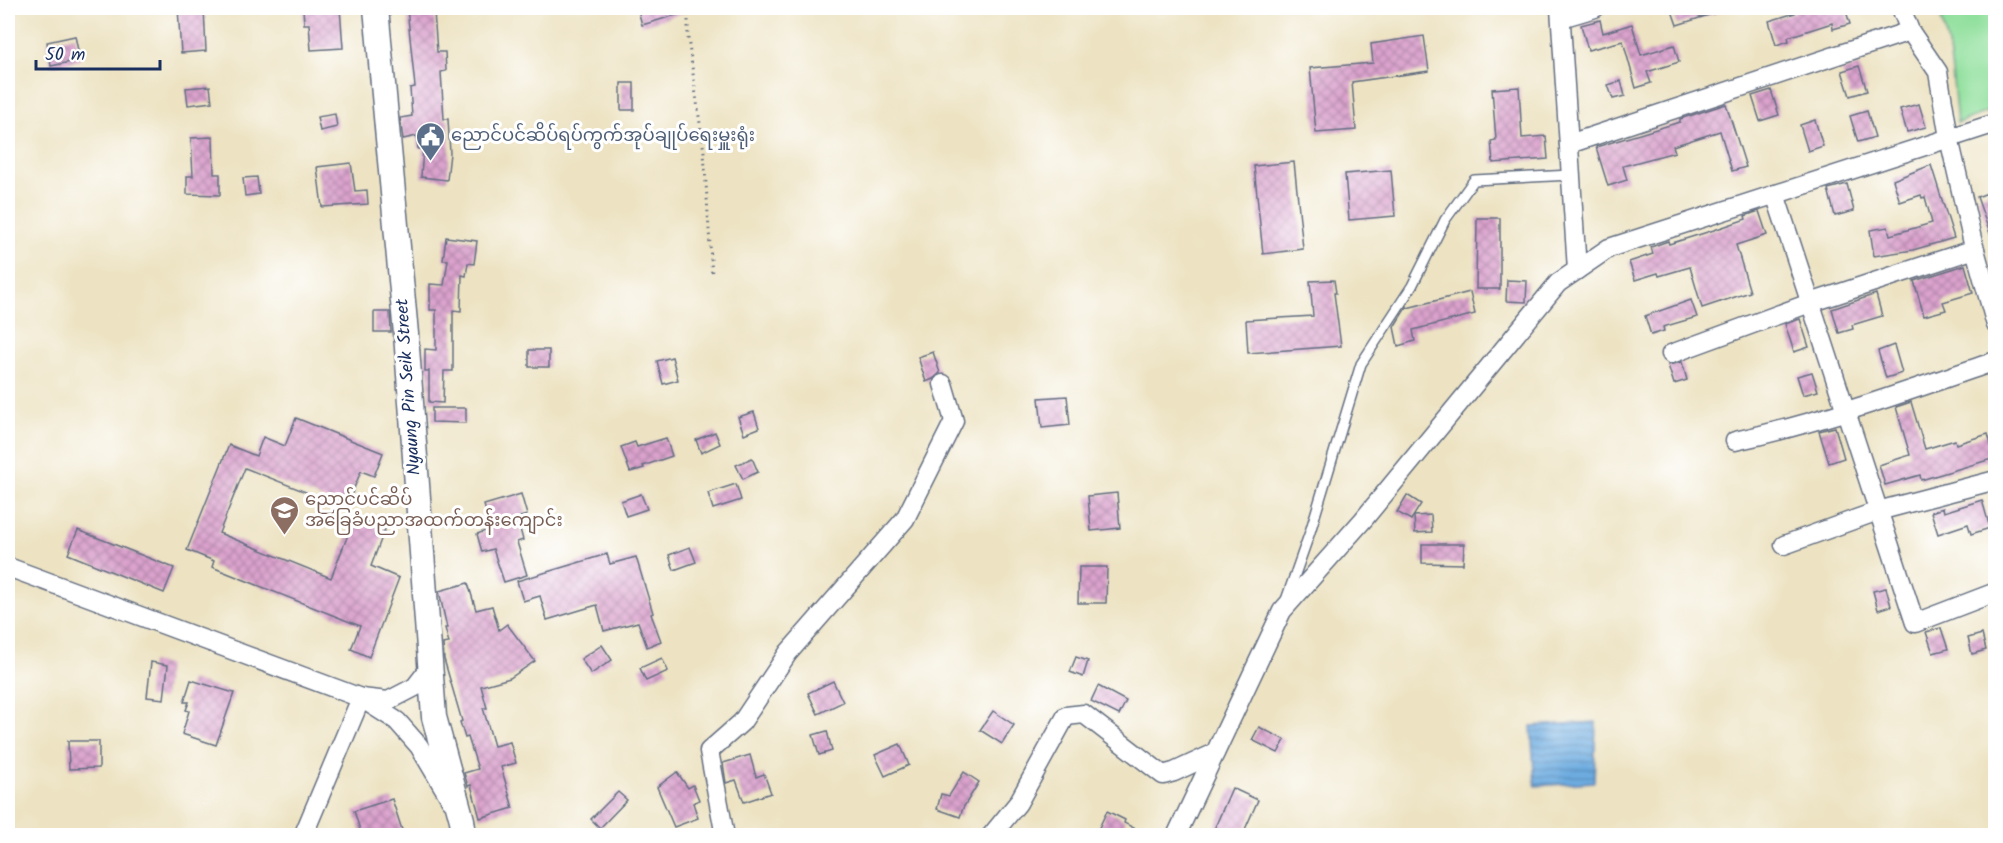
<svg xmlns="http://www.w3.org/2000/svg" width="2003" height="843" viewBox="0 0 2003 843" font-family="Kalam,'Noto Sans Myanmar',sans-serif">
<defs>
<pattern id="water-rules" width="6" height="5" patternUnits="userSpaceOnUse" patternTransform="scale(1.5)"><rect width="6" height="5" fill="#6dace0"/><path d="M0 2.5h6" fill="none" stroke="#598cb9"/></pattern>
<pattern id="building-cross-hatch" width="8" height="8" patternUnits="userSpaceOnUse" patternTransform="scale(1.5)"><rect width="8" height="8" fill="#dba3cd"/><path d="M0 0l8 8M0 8l8-8" fill="none" stroke="#b185aa"/></pattern>
</defs>
<rect width="100%" height="100%" fill="#fff"/>
<filter id="ink" filterUnits="userSpaceOnUse"><feTurbulence type="fractalNoise" baseFrequency=".0167" numOctaves="2"/><feDisplacementMap in="SourceGraphic" scale="12" xChannelSelector="R" yChannelSelector="G"/><feConvolveMatrix kernelMatrix="1 2 1 2 8 2 1 2 1" color-interpolation-filters="sRGB"/></filter>
<filter id="wash" filterUnits="userSpaceOnUse"><feTurbulence type="fractalNoise" baseFrequency=".008" numOctaves="4" result="noise"/><feDisplacementMap in="SourceGraphic" scale="24" xChannelSelector="R" yChannelSelector="G"/><feGaussianBlur stdDeviation="1.35" result="paint"/><feColorMatrix in="noise" values="0 0 0 0 0 0 0 0 0 0 0 0 0 0 0 0 0 1.4 0 .05"/><feComposite in="paint" operator="in"/></filter>
<g filter="url(#wash)">
<rect width="100%" height="100%" fill="#ede3c3"/>
<path fill="#92e09e" stroke="#56887e" stroke-width="1.5" d="M1937 8H1995V109L1957 123C1953 85 1952 44 1937 8Z"/>
<polygon fill="url(#water-rules)" stroke="#446e9f" stroke-width="1.5" points="1596,722 1594,782 1535,786 1531,726"/>
<g id="blocks">
<g fill="url(#building-cross-hatch)">
<polygon points="178,8 204,8 206,51 181,53"/>
<polygon points="303,8 340,8 343,48 311,50 309,24 304,24"/>
<polygon points="407,8 420,8 420,13 434,12 437,52 445,52 446,71 441,72 444,119 448,119 450,153 447,180 421,177 423,148 418,149 417,136 403,139 400,118 412,116 410,88 415,87"/>
<polygon points="646,8 690,8 690,11 642,25 638,10"/>
<polygon points="1671,8 1722,8 1722,11 1677,25"/>
<polygon points="1794,8 1845,8 1850,24 1833,29 1832,23 1788,37 1789,41 1776,45 1769,21 1795,13"/>
<polygon points="1600,20 1603,33 1632,24 1641,55 1674,45 1679,62 1647,72 1651,83 1636,88 1623,41 1588,50 1581,25"/>
<polygon points="75,36 80,60 51,66 47,42"/>
<polygon points="1424,36 1429,71 1352,82 1356,130 1316,133 1310,68 1373,63 1371,44"/>
<polygon points="1859,66 1867,91 1850,96 1842,71"/>
<polygon points="1621,81 1625,96 1613,99 1608,85"/>
<rect x="621" y="83" width="13" height="27"/>
<polygon points="210,86 212,102 188,105 186,88"/>
<polygon points="1519,87 1522,138 1546,136 1548,159 1493,163 1491,141 1496,140 1492,89"/>
<polygon points="1771,90 1779,115 1760,121 1752,96"/>
<polygon points="1726,104 1746,167 1732,171 1720,131 1673,146 1675,152 1623,166 1627,180 1608,186 1596,147 1680,122 1680,119"/>
<polygon points="1919,104 1926,127 1907,132 1900,109"/>
<polygon points="1867,111 1875,137 1858,142 1850,116"/>
<polygon points="335,114 337,127 320,131 317,117"/>
<polygon points="1815,120 1823,146 1808,151 1800,125"/>
<polygon points="213,137 214,174 220,174 220,195 187,194 187,176 193,176 191,138"/>
<polygon points="1294,162 1303,249 1263,254 1254,166"/>
<polygon points="351,163 355,191 367,190 368,204 322,207 317,167"/>
<polygon points="1931,165 1954,238 1913,250 1874,256 1870,230 1888,227 1890,235 1932,223 1925,197 1922,198 1921,195 1900,202 1893,180"/>
<polygon points="1391,170 1395,216 1349,220 1345,174"/>
<polygon points="257,177 259,194 245,196 243,178"/>
<polygon points="1847,184 1854,211 1835,216 1828,189"/>
<polygon points="1995,190 1995,242 1993,242 1977,197"/>
<polygon points="1759,211 1767,235 1736,245 1750,292 1702,308 1690,267 1659,276 1658,273 1635,280 1629,262 1653,254 1651,247 1668,241 1669,244 1714,230 1746,219 1745,216"/>
<polygon points="1477,218 1500,218 1500,289 1476,289"/>
<polygon points="446,237 477,241 474,264 468,263 466,276 462,275 461,311 453,310 453,371 444,371 443,403 429,402 429,371 425,371 425,349 436,350 436,310 430,310 430,284 444,285 448,260 443,260"/>
<polygon points="1965,265 1973,293 1943,302 1946,310 1924,316 1914,281"/>
<polygon points="1334,280 1336,293 1334,293 1341,346 1248,353 1246,320 1313,316 1310,281"/>
<polygon points="1507,280 1527,281 1526,302 1506,301"/>
<polygon points="1470,292 1475,314 1413,330 1415,341 1398,346 1394,327 1407,306 1407,308"/>
<polygon points="1876,294 1882,316 1852,325 1853,329 1839,333 1832,309"/>
<polygon points="1691,300 1697,317 1663,327 1664,331 1651,335 1645,316"/>
<polygon points="374,312 390,312 391,332 374,332"/>
<polygon points="1800,319 1809,347 1794,352 1785,324"/>
<polygon points="1894,345 1902,373 1886,378 1878,351"/>
<rect x="529" y="350" width="20" height="17"/>
<polygon points="933,352 940,373 933,379 926,382 918,357"/>
<polygon points="672,357 678,380 663,384 657,361"/>
<polygon points="1682,362 1687,380 1674,384 1668,365"/>
<polygon points="1812,372 1818,391 1803,395 1797,376"/>
<polygon points="1067,396 1070,425 1042,428 1039,398"/>
<polygon points="1911,402 1925,449 1955,440 1956,444 1988,434 1995,458 1921,480 1920,475 1885,485 1879,465 1910,455 1896,407"/>
<polygon points="432,408 466,408 466,423 432,422"/>
<polygon points="754,412 759,428 744,434 738,417"/>
<polygon points="296,418 383,453 374,476 361,471 346,508 245,468 219,533 331,578 355,517 385,529 371,566 399,578 369,657 351,649 360,626 212,567 214,561 187,550 229,445 256,456 263,437 285,446"/>
<polygon points="1835,427 1844,458 1829,463 1819,431"/>
<polygon points="715,432 720,444 701,453 696,440"/>
<polygon points="666,438 672,456 643,466 644,468 630,472 621,447 635,442 637,447"/>
<polygon points="752,458 758,472 743,479 736,465"/>
<polygon points="736,484 741,500 713,509 708,493"/>
<polygon points="1117,493 1120,528 1091,531 1088,496"/>
<polygon points="521,494 527,515 517,518 523,540 517,542 527,575 504,582 493,549 482,552 477,534 491,529 484,505"/>
<polygon points="641,494 647,509 626,516 621,501"/>
<polygon points="1407,495 1421,504 1411,520 1397,512"/>
<polygon points="1982,500 1990,528 1971,534 1968,524 1938,534 1931,512 1943,508 1944,512"/>
<polygon points="1431,515 1432,532 1415,533 1414,516"/>
<polygon points="78,530 174,568 164,593 68,554"/>
<polygon points="1422,544 1464,544 1463,564 1422,563"/>
<polygon points="690,547 696,562 674,570 669,555"/>
<polygon points="607,554 610,564 636,557 653,613 651,614 661,641 647,647 638,622 604,631 597,605 547,620 540,596 523,601 517,581"/>
<polygon points="1079,567 1107,567 1106,603 1078,603"/>
<polygon points="468,583 476,610 492,606 499,630 507,624 535,661 510,678 481,686 487,708 483,708 494,746 510,742 516,763 501,767 513,808 480,818 471,785 468,786 464,773 478,769 468,737 465,738 460,722 462,721 444,659 443,644 449,643 445,628 447,628 439,591"/>
<polygon points="1886,588 1891,606 1878,610 1873,591"/>
<polygon points="1941,628 1948,649 1933,653 1926,632"/>
<polygon points="1982,634 1986,650 1972,654 1968,638"/>
<polygon points="602,645 612,660 591,674 581,659"/>
<polygon points="1076,657 1088,661 1083,677 1070,672"/>
<polygon points="662,658 668,671 646,681 640,668"/>
<polygon points="151,662 168,665 164,699 147,697"/>
<polygon points="191,680 234,693 216,745 182,734 189,711 186,710 189,702 184,702"/>
<polygon points="833,681 843,702 818,714 808,693"/>
<polygon points="1098,686 1126,701 1119,715 1091,701"/>
<polygon points="993,711 1014,725 1002,744 980,730"/>
<polygon points="1259,727 1285,740 1278,753 1252,740"/>
<polygon points="827,731 832,751 819,755 813,735"/>
<polygon points="68,741 99,741 99,768 69,769"/>
<polygon points="900,744 909,765 885,776 875,755"/>
<polygon points="750,755 756,777 764,774 771,793 744,802 736,780 726,783 723,763"/>
<polygon points="677,772 688,788 693,785 699,800 693,803 698,818 674,827 657,787"/>
<polygon points="964,772 979,782 963,808 960,817 937,809 941,794 949,796"/>
<polygon points="1232,788 1258,800 1242,836 1221,836 1213,832"/>
<polygon points="618,792 627,800 600,828 591,819"/>
<polygon points="392,799 404,836 362,836 354,811"/>
<polygon points="1107,811 1125,820 1124,823 1149,836 1095,836"/>
</g>
</g>
</g>
<g filter="url(#ink)">
<use href="#blocks" fill-opacity="0" stroke="#646e81" stroke-width="1.5"/>
<g fill="none" stroke-linecap="round" stroke-linejoin="round">
<defs>
<polyline id="service" points="1286,600 1310,532 1361,364 1412,286 1445,220 1474,180 1571,175"/>
<g id="minor">
<polyline points="1560,8 1577,270"/>
<polyline points="1901,8 1910,31 1938,72 1949,138 1972,239 1996,325"/>
<polyline points="1561,18 1595,8"/>
<polyline points="1569,144 1910,31"/>
<polyline points="1775,194 1915,623 1996,592"/>
<polyline points="1671,354 1810,303 1975,249"/>
<path d="M1735 441C1824 422 1910 390 1996 361"/>
<polyline points="1784,545 1878,511 1996,480"/>
<polyline points="8,567 361,698 397,721 419,746 451,800"/>
<polyline points="303,836 361,698 388,701 415,687 429,669"/>
<polyline points="725,836 709,751 742,722 788,653 905,519 954,421 943,384"/>
<polyline points="991,836 1018,803 1066,716 1084,714 1163,775 1174,772 1215,753"/>
<polyline points="1176,836 1282,611 1363,520 1558,283 1609,248 1996,123"/>
</g>
<polyline id="tertiary" points="376,8 406,334 434,717 462,820 464,836"/>
</defs>
<use href="#service" stroke="#646e81" stroke-width="12"/>
<use href="#minor" stroke="#646e81" stroke-width="21"/>
<use href="#tertiary" stroke="#646e81" stroke-width="27"/>
<polyline stroke="#646e81" stroke-width="3" stroke-dasharray="1.5 4.5" stroke-linecap="butt" points="688,8 688,38 704,152 712,276"/>
<use href="#service" stroke="#fff" stroke-width="9"/>
<use href="#minor" stroke="#fff" stroke-width="18"/>
<use href="#tertiary" stroke="#fff" stroke-width="24"/>
</g>
</g>
<defs>
<symbol id="civic-pin" viewBox="-11 -11 22 30"><path d="M0 17L-7.5 6A9.5 9.5 0 1 1 7.5 6Z" fill="#5c6f8a" stroke="#fff"/><path d="M-.6-6.5H3V-4.5H.6V-3L4-1V1h2V6H-6V1h2V-1L-.6-3ZM-1.2 2.5V6h2.4V2.5Z" fill="#fff"/></symbol>
<symbol id="school-pin" viewBox="-11 -11 22 30"><path d="M0 17L-7.5 6A9.5 9.5 0 1 1 7.5 6Z" fill="#8d6e63" stroke="#fff"/><path d="M0-5L7-2L0 1L-7-2ZM-4 1L0 2.5L4 1V4Q0 6-4 4Z" fill="#fff"/></symbol>
</defs>
<g fill-rule="evenodd">
<use href="#civic-pin" x="414" y="120" width="33" height="45"/>
<use href="#school-pin" x="268" y="494" width="33" height="45"/>
</g>
<g text-anchor="middle" dominant-baseline="central" stroke-width="6" stroke-linejoin="round" paint-order="stroke">
<g font-size="18" fill="#4e5e75" stroke="#fff" text-anchor="start">
<text x="451" y="136">ညောင်ပင်ဆိပ်ရပ်ကွက်အုပ်ချုပ်ရေးမှူးရုံး</text>
</g>
<g font-size="18" fill="#1b2f5e" stroke="#fff">
<text transform="translate(409 387) rotate(-94)">Nyaung Pin Seik Street</text>
</g>
<g font-size="18" fill="#785e54" stroke="#fff" text-anchor="start">
<text x="305" y="500">ညောင်ပင်ဆိပ်<tspan x="305" dy="21">အခြေခံပညာအထက်တန်းကျောင်း</tspan></text>
</g>
</g>
<rect width="2003" height="843" fill="none" stroke="#fff" stroke-width="30"/>
<path d="M36 60v9h124v-9" fill="none" stroke="#1b2f5e" stroke-width="3"/>
<text x="45" y="60" font-size="18" fill="#1b2f5e" stroke="#ffffff" stroke-width="4.5" paint-order="stroke">50 m</text>
</svg>
